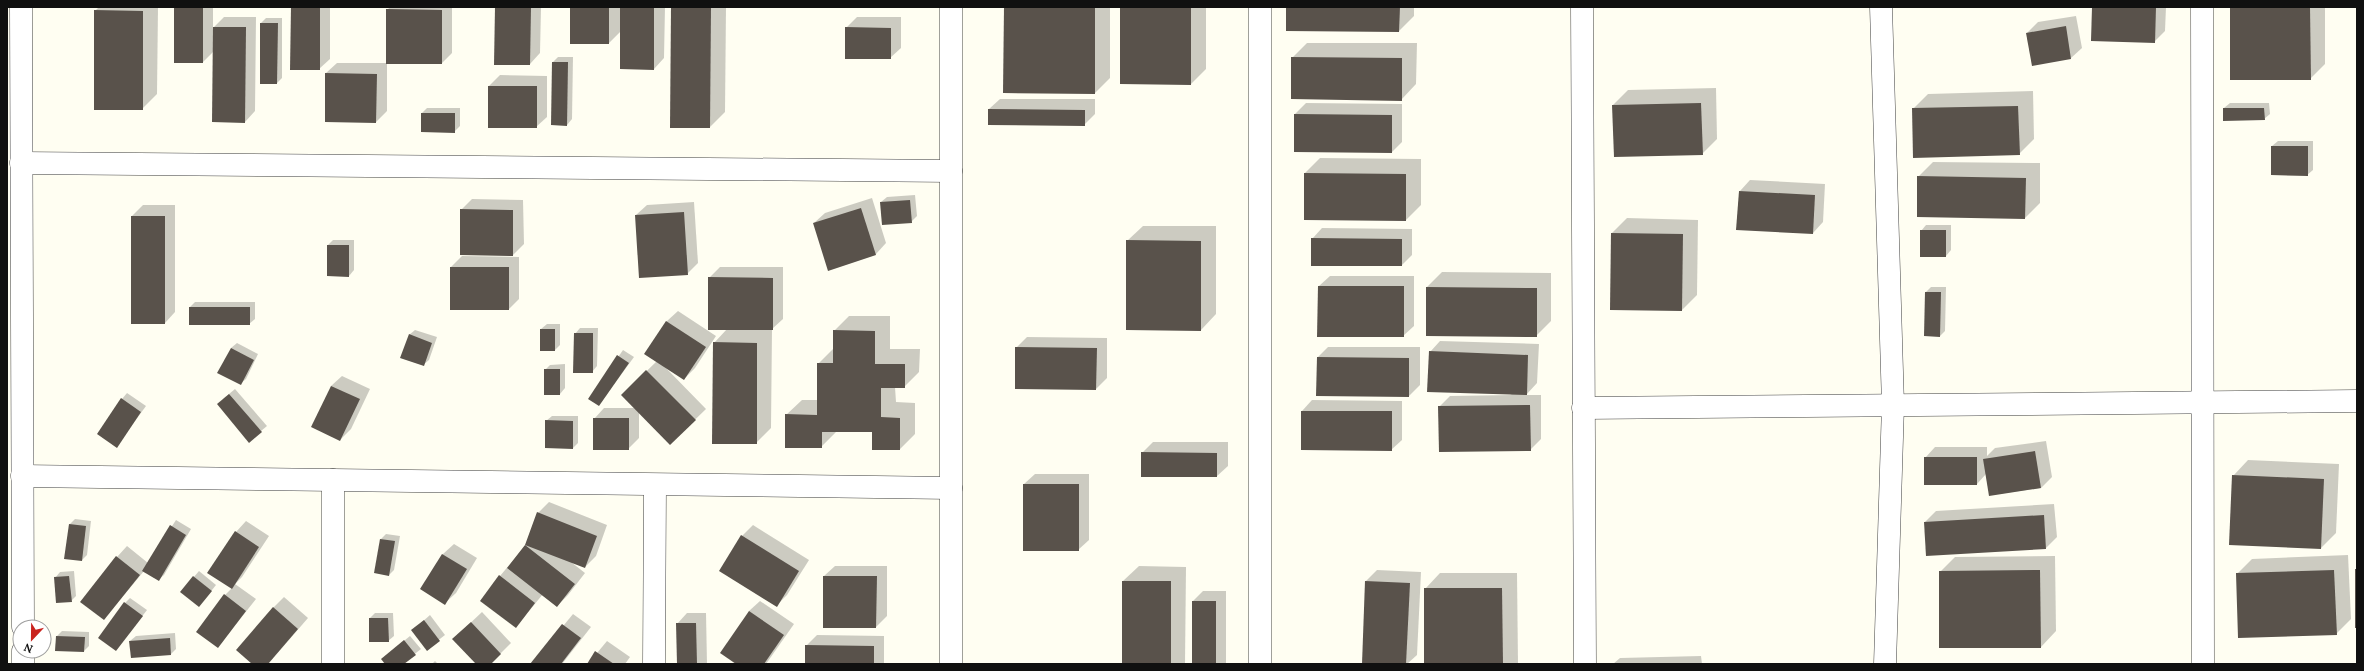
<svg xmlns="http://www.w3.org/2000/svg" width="2364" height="671" viewBox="0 0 2364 671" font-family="Lora,serif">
<rect width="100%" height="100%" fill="#fffef2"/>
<g fill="#0003">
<polygon points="99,7 158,7 157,94 142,109 95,11"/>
<polygon points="176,7 213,7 213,28 224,17 256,17 255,111 245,122 214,51 203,62 175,8"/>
<polygon points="292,7 330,7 330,59 319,69"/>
<polygon points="390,7 452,7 452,53 442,63 387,63 387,111 376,122 326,73 337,63 387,63 387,10"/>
<polygon points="496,7 541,7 540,53 530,64"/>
<polygon points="571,7 665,7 664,58 654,69 621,31 609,43 571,43"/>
<polygon points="672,7 726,7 725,112 710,127"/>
<polygon points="1005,7 1110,7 1110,78 1095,93"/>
<polygon points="1121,7 1206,7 1206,69 1191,84"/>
<polygon points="1287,7 1414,7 1414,16 1399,31"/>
<polygon points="2093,7 2166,7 2165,31 2154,42"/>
<polygon points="2231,7 2325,7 2325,64 2310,79"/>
<polygon points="2076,16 2082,48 2071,58 2027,33 2038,22"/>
<polygon points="857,17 901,17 901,48 890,58 846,28"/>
<polygon points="266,18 282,18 282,78 277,83 261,83 261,23"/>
<polygon points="1307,43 1417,43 1416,84 1401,100 1292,58"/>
<polygon points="558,57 573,57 572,119 567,125 552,124 553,62"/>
<polygon points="500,75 547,76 547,117 536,127 489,86"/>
<polygon points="1716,88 1717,139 1702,154 1613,105 1628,90"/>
<polygon points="2033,91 2034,139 2019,154 1913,109 1928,94"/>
<polygon points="1000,99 1095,99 1095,114 1084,125 989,109"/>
<polygon points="1306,103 1402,104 1402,142 1392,152 1295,114"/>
<polygon points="2230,103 2269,103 2270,114 2264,119 2224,108"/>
<polygon points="427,108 460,108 460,126 454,132 422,113"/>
<polygon points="2278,141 2313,141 2313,170 2307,175 2272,146"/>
<polygon points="1320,158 1421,159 1421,205 1406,220 1305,173"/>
<polygon points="1933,162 2040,163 2040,203 2025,218 1918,177"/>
<polygon points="1750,180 1825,184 1823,222 1813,233 1740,191"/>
<polygon points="915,195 917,216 911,222 881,202 887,197"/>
<polygon points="872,198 886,243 876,254 829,269 814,223 825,213"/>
<polygon points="472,199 523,200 524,244 513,255 461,210"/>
<polygon points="694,202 698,263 687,274 636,215 647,205"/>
<polygon points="143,205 175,205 175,312 165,323 132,216"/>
<polygon points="1627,218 1698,220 1697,295 1682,310 1612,233"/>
<polygon points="1926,225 1951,225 1951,250 1946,256 1921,231"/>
<polygon points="1143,226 1216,226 1216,314 1201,330 1127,241"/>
<polygon points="1322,228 1412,229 1412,255 1401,266 1312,239"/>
<polygon points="333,240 354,240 354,270 349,276 328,245"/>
<polygon points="462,256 519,257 519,299 509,309 451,267"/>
<polygon points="720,267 783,267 783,319 772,329 771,428 756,443 714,343 727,329 709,278"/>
<polygon points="1442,272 1551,273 1551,321 1536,336 1427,287"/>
<polygon points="1330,276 1414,276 1414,326 1403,336 1319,286"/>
<polygon points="1931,287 1946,287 1945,331 1940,336 1926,292"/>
<polygon points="195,302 255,302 255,319 249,324 190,307"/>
<polygon points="678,311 716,336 695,368 684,379 665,367 706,409 670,444 639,412 639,438 628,449 594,419 604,408 635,408 622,395 657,361 646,354 667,321"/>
<polygon points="849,316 890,316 890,349 920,349 919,372 904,387 895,387 896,402 915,403 915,434 900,449 874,431 836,432 821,447 786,415 802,400 818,400 818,364 834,348 834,331"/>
<polygon points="547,324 560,324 560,345 555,350 541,329"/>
<polygon points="580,328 598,328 597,366 592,372 575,334"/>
<polygon points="415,330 437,337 429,360 423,365 409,335"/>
<polygon points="1027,337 1107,338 1107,378 1096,389 1016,348"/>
<polygon points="1440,341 1539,344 1537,383 1526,395 1541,395 1541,439 1530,450 1439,407 1450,396 1512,395 1430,352"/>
<polygon points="237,343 258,354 246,379 240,384 231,348"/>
<polygon points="1328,347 1420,347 1420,385 1409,396 1318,357"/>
<polygon points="623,350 634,357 599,405 589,399"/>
<polygon points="565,364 565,388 560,394 545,370 550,365"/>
<polygon points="342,376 370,389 351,429 340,440 331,386"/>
<polygon points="235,389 267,426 261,431 223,399"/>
<polygon points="127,393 146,406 116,447 122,399"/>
<polygon points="1312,400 1402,401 1402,440 1391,450 1302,449 1302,411"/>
<polygon points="552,416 578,416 578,443 573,448 546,421"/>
<polygon points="2046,441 2052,477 2041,488 1990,495 1986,474 1977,484 1925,458 1935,447 1987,447 1987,456 1995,448"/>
<polygon points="1153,442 1228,442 1228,466 1217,476 1142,476 1142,453"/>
<polygon points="2248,460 2339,464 2336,533 2321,548 2233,476"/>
<polygon points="1035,474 1089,474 1089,540 1078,550 1024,484"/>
<polygon points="549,502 607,525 596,556 585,567 571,562 585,573 568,595 557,606 543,594 516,627 500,576 526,545 538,513"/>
<polygon points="2054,504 2057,537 2046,548 1925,522 1936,511"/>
<polygon points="75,519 91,521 87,555 82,560 70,524"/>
<polygon points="176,520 191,529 164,575 158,580 144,571 104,619 117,557 127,546 148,563"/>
<polygon points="246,521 269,536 242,577 235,584 256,599 218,647 225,595 232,588 236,532"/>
<polygon points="753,525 809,560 787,595 776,606 720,570 742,536"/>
<polygon points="386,534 400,536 394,570 389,575 381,539"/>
<polygon points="454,544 477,558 456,593 445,603 421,589 443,554"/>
<polygon points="2348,555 2351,619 2336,634 2237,574 2252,559"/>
<polygon points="2055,556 2056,631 2041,647 1940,572 1955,557"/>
<polygon points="835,566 887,566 887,616 876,627 824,576"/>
<polygon points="1139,566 1186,567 1185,664 1123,664 1123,581"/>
<polygon points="1377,570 1421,572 1417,655 1407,664 1382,664 1366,581"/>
<polygon points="74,571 76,596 71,601 55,578 60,572"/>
<polygon points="199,571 216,585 204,600 181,592"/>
<polygon points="1440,573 1517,573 1518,664 1425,664 1425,589"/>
<polygon points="1203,591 1226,591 1226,664 1193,664 1193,601"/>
<polygon points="284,597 308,618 268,664 254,664 273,608"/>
<polygon points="130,598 147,610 116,650 125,603"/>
<polygon points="760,601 794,624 766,664 738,664 749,611"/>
<polygon points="482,612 511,643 490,664 477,664 464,629"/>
<polygon points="375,613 393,613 394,636 388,641 370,618"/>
<polygon points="687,613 706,613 707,664 678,664 677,624"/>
<polygon points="573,614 591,627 562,664 532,664"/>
<polygon points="430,615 445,635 427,649 413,630"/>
<polygon points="62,631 89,632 89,646 84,651 57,636"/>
<polygon points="175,633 176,649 171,654 130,641 136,636"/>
<polygon points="817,635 884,636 884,664 806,664 806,646"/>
<polygon points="410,636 421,649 402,664 386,664 388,654"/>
<polygon points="607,641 630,657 625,664 588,664"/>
<polygon points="1701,656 1702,664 1613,664 1620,658"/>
<polygon points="435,661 438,664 432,664"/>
</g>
<g fill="#59524b">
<polygon points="291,7 320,8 320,70 290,70"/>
<polygon points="495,7 531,7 530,65 494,65"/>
<rect x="570" y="7" width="39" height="37"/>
<polygon points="620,7 654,7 654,70 620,69"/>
<polygon points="671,7 711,7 710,128 670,128"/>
<polygon points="1004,7 1095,7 1095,94 1003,93"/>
<polygon points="1120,7 1191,7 1191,85 1120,84"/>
<polygon points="1286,7 1400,7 1399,32 1286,31"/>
<polygon points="2092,7 2156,7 2155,43 2091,41"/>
<polygon points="2230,7 2310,7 2311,80 2230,80"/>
<rect x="174" y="8" width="29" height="55"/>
<polygon points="386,9 442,10 442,64 386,64"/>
<polygon points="94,10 143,11 143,110 94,110"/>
<polygon points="260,23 278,23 277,84 260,84"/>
<polygon points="2066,26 2071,59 2032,66 2026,33"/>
<polygon points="213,27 246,27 245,123 212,122"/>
<polygon points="845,27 891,28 891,59 845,59"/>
<polygon points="1291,57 1402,58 1402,101 1291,99"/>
<polygon points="552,62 568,62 567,126 551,125"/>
<polygon points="325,73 377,74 376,123 325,122"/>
<rect x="488" y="86" width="49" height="42"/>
<polygon points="1701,103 1703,155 1614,157 1612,105"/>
<polygon points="2018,106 2020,155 1913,158 1912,108"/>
<polygon points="2223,108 2264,108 2265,120 2223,121"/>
<polygon points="988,109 1085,110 1085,126 988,125"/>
<polygon points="421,113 455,113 455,133 421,132"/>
<polygon points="1294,114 1392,115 1392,153 1294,152"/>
<polygon points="2271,146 2308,146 2308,176 2271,175"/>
<polygon points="1304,173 1406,174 1406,221 1304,220"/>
<polygon points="1917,176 2026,178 2025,219 1917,217"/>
<polygon points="1739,191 1815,195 1813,234 1736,230"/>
<polygon points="910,200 912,223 882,225 880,202"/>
<polygon points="861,208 876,255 828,271 813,223"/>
<polygon points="460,209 513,210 513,256 460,255"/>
<polygon points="684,212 688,275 639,278 635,215"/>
<rect x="131" y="216" width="34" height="108"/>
<rect x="1920" y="230" width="26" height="27"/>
<polygon points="1611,233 1683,234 1682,311 1610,310"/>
<polygon points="1311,238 1402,239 1402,266 1311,266"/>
<polygon points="1126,240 1201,241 1201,331 1126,330"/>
<polygon points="327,245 349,245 349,277 327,276"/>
<rect x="450" y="267" width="59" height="43"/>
<polygon points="708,277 773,278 773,330 708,330"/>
<polygon points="1318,286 1404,286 1404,337 1317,337"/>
<polygon points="1426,287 1537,288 1537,337 1426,336"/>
<polygon points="1925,292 1941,292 1940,337 1924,336"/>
<rect x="189" y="307" width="61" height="18"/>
<polygon points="666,321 706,347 684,380 644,354"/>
<rect x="540" y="329" width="15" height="22"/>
<polygon points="833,330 875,331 875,364 905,364 905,388 881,388 881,417 900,418 900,450 872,450 872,432 822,432 822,448 785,448 785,414 817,415 817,363 833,363"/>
<polygon points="574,333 593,333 593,373 573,373"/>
<polygon points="409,334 432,343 424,366 400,358"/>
<polygon points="713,342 757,343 757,444 712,444"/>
<polygon points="1015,347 1097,348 1096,390 1015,389"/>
<polygon points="231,348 254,360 241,385 217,373"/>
<polygon points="1429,351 1528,355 1527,395 1427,392"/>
<polygon points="617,355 629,363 599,406 588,399"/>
<polygon points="1317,357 1409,358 1409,397 1316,396"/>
<rect x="544" y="369" width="16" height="26"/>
<polygon points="646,370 696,420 670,445 621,395"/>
<polygon points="331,386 360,399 340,441 311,427"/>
<polygon points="229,394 262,432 249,443 217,404"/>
<polygon points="121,398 141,412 117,448 97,434"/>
<polygon points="1530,405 1531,451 1439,452 1438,406"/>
<polygon points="1301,411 1392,411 1392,451 1301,450"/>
<rect x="593" y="418" width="36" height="32"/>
<polygon points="545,420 573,421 573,449 545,448"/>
<polygon points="2035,451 2041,488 1989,496 1983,459"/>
<polygon points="1141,452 1217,453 1217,477 1141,477"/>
<rect x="1924" y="457" width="53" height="28"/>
<polygon points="2232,475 2324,479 2321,549 2229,545"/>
<rect x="1023" y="484" width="56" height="67"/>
<polygon points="537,512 597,536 585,568 525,545 575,584 557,607 507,568 525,545"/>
<polygon points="2044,515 2046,549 1926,556 1924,522"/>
<polygon points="69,524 86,526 82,561 64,559"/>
<polygon points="170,525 186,535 159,581 142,571"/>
<polygon points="235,531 259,547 232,589 207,573"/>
<polygon points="741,535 799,571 777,607 719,571"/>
<polygon points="380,539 395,541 389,576 374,573"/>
<polygon points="442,554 467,569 445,605 420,589"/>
<polygon points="116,556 140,575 104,620 80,602"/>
<rect x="2355" y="569" width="2" height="59"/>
<polygon points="2040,570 2041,648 1939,648 1939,571"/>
<polygon points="2334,570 2337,635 2238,638 2236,573"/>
<polygon points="499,575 535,603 516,628 480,601"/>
<polygon points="69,576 72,602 56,603 54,577"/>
<polygon points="193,576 212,591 199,607 180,592"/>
<polygon points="823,576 877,576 876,628 823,628"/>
<rect x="1122" y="581" width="49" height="83"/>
<polygon points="1365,581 1410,583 1406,664 1362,664"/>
<polygon points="1424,588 1502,588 1503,664 1424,664"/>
<polygon points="224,594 246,611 218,648 196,632"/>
<rect x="1192" y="601" width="24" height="63"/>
<polygon points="124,602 143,616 116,651 98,638"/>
<polygon points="273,607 298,629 268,664 252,664 236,650"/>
<polygon points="749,611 784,635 764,664 736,664 720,653"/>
<polygon points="369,618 388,618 389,642 369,642"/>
<polygon points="424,620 440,641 427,651 411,630"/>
<polygon points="471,622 501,654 491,664 476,664 452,639"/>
<polygon points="676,623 696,623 697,664 677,664"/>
<polygon points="562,624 581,638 561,664 530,664"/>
<polygon points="56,636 85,637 84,652 55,651"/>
<polygon points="170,638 171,655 131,658 129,641"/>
<polygon points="404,640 416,655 404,664 385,664 381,659"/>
<polygon points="805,645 874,646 874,664 805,664"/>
<polygon points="595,651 614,664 587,664"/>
</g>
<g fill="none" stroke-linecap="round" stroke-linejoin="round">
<defs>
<g id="minor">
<polyline points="21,7 23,627"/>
<polyline points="1260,7 1260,664"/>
<polyline points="1582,7 1585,664"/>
<polyline points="1881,7 1893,405 1885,664"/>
<polyline points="2202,7 2203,664"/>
<polyline points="21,163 951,171"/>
<polyline points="1583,408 2357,401"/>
<polyline points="22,476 951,488"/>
<polyline points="333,480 333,664"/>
<polyline points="23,651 23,664"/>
<polyline points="654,664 655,485"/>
<polyline points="951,664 951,7"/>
</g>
</defs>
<use href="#minor" stroke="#434343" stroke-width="23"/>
<use href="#minor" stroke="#fff" stroke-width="22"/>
</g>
<rect width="2364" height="671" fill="none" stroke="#101010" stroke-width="16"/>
<g transform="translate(32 639) rotate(202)"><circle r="19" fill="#ffffff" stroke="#9f9f9f"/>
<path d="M0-3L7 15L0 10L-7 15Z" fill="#c9231e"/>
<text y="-6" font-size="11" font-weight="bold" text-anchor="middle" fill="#101010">N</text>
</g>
</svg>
